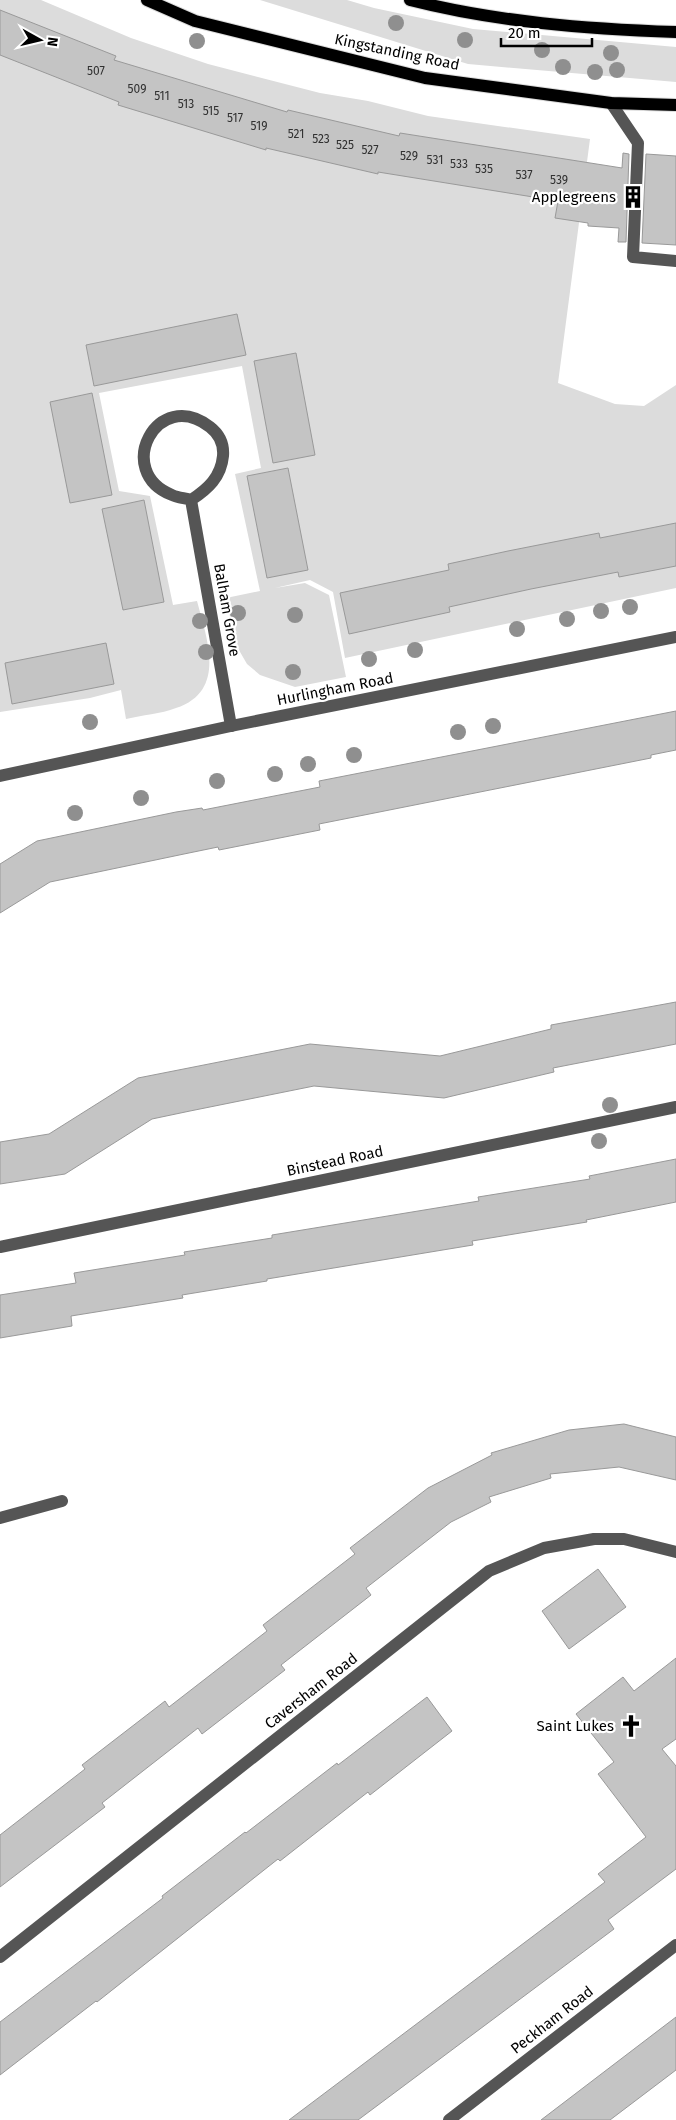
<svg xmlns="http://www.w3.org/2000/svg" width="676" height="2120" viewBox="0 0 676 2120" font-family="'Fira Sans',sans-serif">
<rect width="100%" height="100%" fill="#fff"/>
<g fill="#dcdcdc">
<path d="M0 0H41L131 38 208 64 320 93 368 101 428 116 590 139 558 383 615 404 644 406 676 385V588L345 658 333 592 310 580 275 588 305 583 329 595 346 677 295 687 260 675 247 664 236 645 226 598 260 591 235 474 261 468 242 366 99 393 119 491 150 496 173 605 197 601C207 639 227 691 176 708 161 714 142 715 126 719L121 690 90 698 0 712Z"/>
<polygon points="260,0 347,0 374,8 473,29 676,47 676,82 468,64"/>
</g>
<g fill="#c4c4c4" stroke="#999">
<polygon points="0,10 116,56 114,60 287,112 288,110 399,136 400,133 622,168 623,153 629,154 626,242 618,242 619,228 588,226 588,223 555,218 558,201 378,172 378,174 266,148 266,150 118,105 119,102 0,55"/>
<polygon points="646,154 676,156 676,245 642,243"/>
<polygon points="237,314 246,355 94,386 86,345"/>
<polygon points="296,353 315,455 273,463 254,361"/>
<polygon points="92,393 112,495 70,503 50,402"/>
<polygon points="288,468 308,570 267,578 247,476"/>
<polygon points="144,500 164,602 123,610 102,509"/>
<polygon points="676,523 676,566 619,577 618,572 531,589 449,607 450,612 349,634 340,593 449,570 448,564 508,551 599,533 600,538"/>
<polygon points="106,643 114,684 12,704 5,663"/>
<polygon points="676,711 676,750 651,755 651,758 319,824 320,830 219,850 218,847 184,854 50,882 0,913 0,864 37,841 176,812 202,808 203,810 320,787 319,781"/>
<polygon points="676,1002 676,1044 553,1068 554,1072 444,1098 314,1086 190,1111 152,1119 65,1174 0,1184 0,1142 49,1134 138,1078 310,1044 440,1056 551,1029 551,1025"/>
<polygon points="676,1159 676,1202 586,1220 587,1222 472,1241 473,1245 267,1279 267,1281 182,1295 183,1298 71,1316 72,1326 0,1338 0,1295 76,1283 74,1273 185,1255 184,1252 272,1238 272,1235 479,1201 478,1197 590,1179 589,1176"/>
<polygon points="624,1424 676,1437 676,1480 619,1467 550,1474 551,1478 489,1497 491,1502 451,1522 366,1588 371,1595 281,1665 285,1670 202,1734 198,1728 102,1803 105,1807 0,1887 0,1835 85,1769 82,1765 165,1701 169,1707 267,1631 263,1625 355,1554 350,1548 428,1488 492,1455 491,1453 569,1430"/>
<polygon points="598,1569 626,1607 569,1649 542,1611"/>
<polygon points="676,1658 676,1739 662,1749 676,1766 676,1869 608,1920 614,1929 358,2120 289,2120 605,1882 598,1874 646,1837 598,1774 614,1762 576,1714 623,1677 634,1691"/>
<polygon points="427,1697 452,1731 370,1795 368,1792 280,1861 278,1859 97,2002 96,2001 0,2075 0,2022 163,1898 162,1896 245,1832 246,1833 337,1763 338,1765"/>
<polygon points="676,2017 676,2070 610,2120 541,2120"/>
</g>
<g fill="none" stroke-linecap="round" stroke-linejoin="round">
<defs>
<g id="major">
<polyline points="147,0 195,21 425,78 611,103 676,105"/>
<path d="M410 0C496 22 587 29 676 32"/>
</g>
</defs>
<use href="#major" stroke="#dbdbdb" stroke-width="14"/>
<g stroke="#555" stroke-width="12">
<polyline points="611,103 638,143 633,257 676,261"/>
<path d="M191 500C185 498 178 498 172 495 113 472 157 386 210 427 219 434 224 444 223 456 221 477 208 489 191 500L231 726"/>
<polyline points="0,776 231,726 676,637"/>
<polyline points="0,1247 676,1107"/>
<polyline points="0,1518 62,1501"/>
<polyline points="0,1957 489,1571 544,1548 594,1539 624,1539 676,1552"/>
<polyline points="449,2120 676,1945"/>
</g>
<use href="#major" stroke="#000" stroke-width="12"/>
</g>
<g fill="#8f8f8f">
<circle cx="396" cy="23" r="8"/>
<circle cx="465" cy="40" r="8"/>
<circle cx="197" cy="41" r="8"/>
<circle cx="542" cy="50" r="8"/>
<circle cx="611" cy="53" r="8"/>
<circle cx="563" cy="67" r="8"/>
<circle cx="617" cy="70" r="8"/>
<circle cx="595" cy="72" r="8"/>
<circle cx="630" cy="607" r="8"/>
<circle cx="601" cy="611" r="8"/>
<circle cx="238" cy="613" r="8"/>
<circle cx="295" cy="615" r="8"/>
<circle cx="567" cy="619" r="8"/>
<circle cx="200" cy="621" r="8"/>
<circle cx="517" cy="629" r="8"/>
<circle cx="415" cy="650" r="8"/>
<circle cx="206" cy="652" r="8"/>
<circle cx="369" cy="659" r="8"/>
<circle cx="293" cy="672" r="8"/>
<circle cx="90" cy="722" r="8"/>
<circle cx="493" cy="726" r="8"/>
<circle cx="458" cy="732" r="8"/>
<circle cx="354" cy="755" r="8"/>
<circle cx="308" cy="764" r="8"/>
<circle cx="275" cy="774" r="8"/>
<circle cx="217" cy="781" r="8"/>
<circle cx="141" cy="798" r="8"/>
<circle cx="75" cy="813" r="8"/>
<circle cx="610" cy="1105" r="8"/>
<circle cx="599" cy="1141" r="8"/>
</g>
<defs>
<symbol id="building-bare" viewBox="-9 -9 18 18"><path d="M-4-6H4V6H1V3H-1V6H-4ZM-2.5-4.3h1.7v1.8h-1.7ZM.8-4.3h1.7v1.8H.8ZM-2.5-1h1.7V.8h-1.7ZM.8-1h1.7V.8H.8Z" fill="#000" stroke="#fff" stroke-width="2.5" paint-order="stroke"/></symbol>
<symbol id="church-bare" viewBox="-9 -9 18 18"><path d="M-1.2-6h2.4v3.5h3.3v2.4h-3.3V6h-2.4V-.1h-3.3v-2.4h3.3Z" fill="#000" stroke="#fff" stroke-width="2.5" paint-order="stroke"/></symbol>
</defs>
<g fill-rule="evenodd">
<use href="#building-bare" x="617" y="181" width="32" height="32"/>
<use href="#church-bare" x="615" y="1710" width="32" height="32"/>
</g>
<g text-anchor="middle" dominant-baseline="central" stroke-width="4.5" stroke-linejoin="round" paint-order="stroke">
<g font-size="12" fill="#313131">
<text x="96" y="71">507</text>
<text x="137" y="89">509</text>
<text x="162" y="96">511</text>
<text x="186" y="104">513</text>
<text x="211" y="111">515</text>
<text x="235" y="118">517</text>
<text x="259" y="126">519</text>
<text x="296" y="134">521</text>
<text x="321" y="139">523</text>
<text x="345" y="145">525</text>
<text x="370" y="150">527</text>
<text x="409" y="156">529</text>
<text x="435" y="160">531</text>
<text x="459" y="164">533</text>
<text x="484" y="169">535</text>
<text x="524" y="175">537</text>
<text x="559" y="180">539</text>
</g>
<g font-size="15" fill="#000" stroke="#fff">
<text transform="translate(397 52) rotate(12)">Kingstanding Road</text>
<text transform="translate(227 610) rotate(80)">Balham Grove</text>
<text transform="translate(335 689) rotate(-11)">Hurlingham Road</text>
<text transform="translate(335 1161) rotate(-12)">Binstead Road</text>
<text transform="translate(311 1691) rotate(-38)">Caversham Road</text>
<text transform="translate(552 2020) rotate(-38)">Peckham Road</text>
</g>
<g font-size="15" fill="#000" stroke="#fff" text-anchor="end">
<text x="616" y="197">Applegreens</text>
<text x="614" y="1726">Saint Lukes</text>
</g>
</g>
<g transform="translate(40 40) rotate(98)" stroke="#ffffff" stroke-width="4" paint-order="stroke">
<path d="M0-4L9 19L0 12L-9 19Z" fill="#000000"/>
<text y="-8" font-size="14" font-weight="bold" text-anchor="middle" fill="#000000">N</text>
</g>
<path d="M501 38v8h91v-8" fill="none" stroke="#000000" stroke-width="2.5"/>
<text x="508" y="38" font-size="15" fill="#000000" stroke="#ffffff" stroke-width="4" paint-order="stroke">20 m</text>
</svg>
